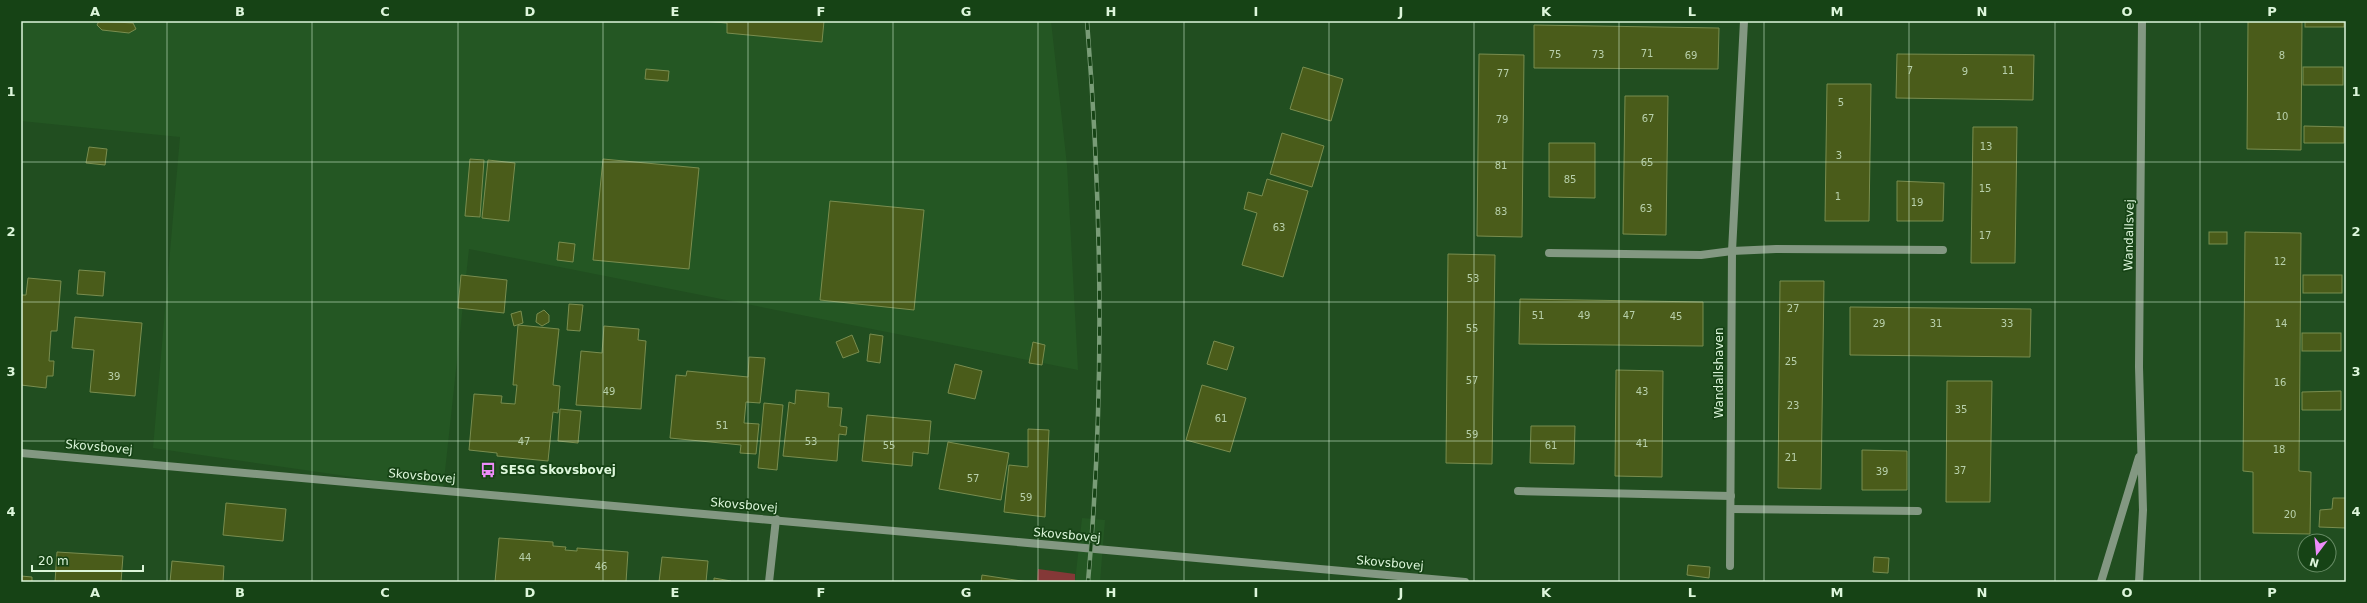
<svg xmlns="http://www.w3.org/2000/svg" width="2367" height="603" viewBox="0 0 2367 603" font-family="'DejaVu Sans',sans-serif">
<rect width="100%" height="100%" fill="#214e20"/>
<g fill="#245723">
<polygon points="21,21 1051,21 1067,165 1078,370 469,249 443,490 153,448 180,137 21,121"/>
<polygon points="1082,518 1105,520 1100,582 1075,582"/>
</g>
<polygon fill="#843837" points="1038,569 1075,574 1075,582 1037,582"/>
<g fill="#4a5c1a" stroke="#798d4f">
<polygon points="99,21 133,23 136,29 129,33 102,30 97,25"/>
<polygon points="702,21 824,21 822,42 727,33 727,23"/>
<polygon points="2248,21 2302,21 2301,150 2247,149"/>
<rect x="2305" y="21" width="39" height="6"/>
<polygon points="1534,25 1719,28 1718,69 1534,68"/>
<polygon points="1479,54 1524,55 1522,237 1477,236"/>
<polygon points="1897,54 2034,55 2033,100 1896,98"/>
<polygon points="1303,67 1343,79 1331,121 1290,109"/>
<rect x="2303" y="67" width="40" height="18"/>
<polygon points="646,69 669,71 668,81 645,79"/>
<polygon points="1827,84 1871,84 1869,221 1825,221"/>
<polygon points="1625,96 1668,96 1666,235 1623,234"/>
<polygon points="2304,126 2344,127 2344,143 2304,143"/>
<polygon points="1973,127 2017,127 2015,263 1971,263"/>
<polygon points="1282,133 1324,146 1312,187 1270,174"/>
<polygon points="1549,143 1595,143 1595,198 1549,197"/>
<polygon points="89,147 107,149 105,165 86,163"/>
<polygon points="470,159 484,160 480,217 465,216"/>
<polygon points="603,159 699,168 689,269 593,260"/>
<polygon points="488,160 515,163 509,221 482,218"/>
<polygon points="1267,179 1308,191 1283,277 1242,265 1257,213 1244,209 1248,192 1262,196"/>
<polygon points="1897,181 1944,183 1943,221 1897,221"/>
<polygon points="830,201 924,210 914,310 820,300"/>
<rect x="2209" y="232" width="18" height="12"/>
<polygon points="2245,232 2301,233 2299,471 2311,472 2310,534 2253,533 2253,472 2243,471"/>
<polygon points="559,242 575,244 573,262 557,260"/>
<polygon points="1448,254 1495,255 1492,464 1446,463"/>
<polygon points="79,270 105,272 103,296 77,294"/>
<polygon points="461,275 507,280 504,313 458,308"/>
<rect x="2303" y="275" width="39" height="18"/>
<polygon points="28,278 61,281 57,331 51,331 49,361 54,361 53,376 47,376 46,388 21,385 21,295 26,295"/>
<polygon points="1780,281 1824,281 1821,489 1778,488"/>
<polygon points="1520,299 1703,302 1703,346 1519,344"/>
<polygon points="569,304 583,305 580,331 567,330"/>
<polygon points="1850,307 2031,309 2030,357 1850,355"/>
<polygon points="544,310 549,315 549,322 542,326 536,322 537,314"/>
<polygon points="521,311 523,323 514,326 511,314"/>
<polygon points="75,317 142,323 135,396 90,392 94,350 72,348"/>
<polygon points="518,325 559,329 553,385 560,386 558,413 553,412 548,461 497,456 497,453 469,450 474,394 502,396 501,403 515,404 517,385 513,385"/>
<polygon points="604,326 639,329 638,340 646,341 641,409 576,405 581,351 602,353"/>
<rect x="2302" y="333" width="39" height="18"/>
<polygon points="870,334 883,336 880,363 867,361"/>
<polygon points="852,335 859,352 843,358 836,342"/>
<polygon points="1214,341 1234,347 1227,370 1207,364"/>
<polygon points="1033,342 1045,345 1042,365 1029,363"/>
<polygon points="749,357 765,358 760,403 746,402 744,423 759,424 756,454 740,453 741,445 670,438 676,375 686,376 687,371 748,377"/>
<polygon points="955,364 982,371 975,399 948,393"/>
<polygon points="1616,370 1663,371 1662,477 1615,476"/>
<polygon points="1947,381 1992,381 1990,502 1946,502"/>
<polygon points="1202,385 1246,398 1230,452 1186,440"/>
<polygon points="796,390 829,393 828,407 842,408 840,426 847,427 846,435 839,434 837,461 783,456 789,402 795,404"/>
<polygon points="2341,391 2341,410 2302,410 2302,392"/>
<polygon points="764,403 783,405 777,470 758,468"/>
<polygon points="560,409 581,411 578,443 558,441"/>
<polygon points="867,415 931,421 928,454 913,452 912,466 862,461"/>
<polygon points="1531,426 1575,426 1574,464 1530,463"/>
<polygon points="1028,429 1049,430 1045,517 1004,512 1009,465 1028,467"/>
<polygon points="948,442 1009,453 1001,500 939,489"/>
<polygon points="1862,450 1907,451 1907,490 1862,490"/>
<polygon points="2333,498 2346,498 2346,528 2319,527 2320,510 2332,509"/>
<polygon points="226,503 286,509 283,541 223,535"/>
<polygon points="499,538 553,542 553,546 566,547 565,550 577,551 577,548 628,552 626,582 495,582"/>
<polygon points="57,552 123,556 121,582 55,582"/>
<polygon points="662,557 708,561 706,582 659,582"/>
<polygon points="1874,557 1889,558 1888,573 1873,572"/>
<polygon points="172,561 224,566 223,582 170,582"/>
<polygon points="1688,565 1710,567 1709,578 1687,575"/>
<polygon points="982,575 1028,582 981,582"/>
<polygon points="21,576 32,577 32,582 21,582"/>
<polygon points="714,578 731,581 731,582 714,582"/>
</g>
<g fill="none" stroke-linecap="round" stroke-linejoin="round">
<g stroke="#839882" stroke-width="8">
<polyline points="1549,253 1701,255 1732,251 1776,249 1943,250"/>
<polyline points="1518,491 1731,496"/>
<polyline points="1731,509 1918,511"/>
<polyline points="1730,566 1732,251 1744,21"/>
<polyline points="769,582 776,519"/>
</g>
<g stroke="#839882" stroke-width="8">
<polyline points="21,453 1465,582"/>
<polyline points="2101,582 2139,457"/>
<polyline points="2139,582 2143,510 2139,367 2142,21"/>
</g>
<defs>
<path id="rail" d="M1087 21C1102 208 1105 395 1088 582"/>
</defs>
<use href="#rail" stroke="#799c77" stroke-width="4.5"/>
<use href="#rail" stroke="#164315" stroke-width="3" stroke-dasharray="9" stroke-linecap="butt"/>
</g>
<path fill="none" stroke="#ddf6db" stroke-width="1" stroke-opacity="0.55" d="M167 21V582M312 21V582M458 21V582M603 21V582M748 21V582M893 21V582M1038 21V582M1184 21V582M1329 21V582M1474 21V582M1619 21V582M1764 21V582M1909 21V582M2055 21V582M2200 21V582M21 162H2346M21 302H2346M21 441H2346"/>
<defs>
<symbol id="bus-bare" viewBox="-9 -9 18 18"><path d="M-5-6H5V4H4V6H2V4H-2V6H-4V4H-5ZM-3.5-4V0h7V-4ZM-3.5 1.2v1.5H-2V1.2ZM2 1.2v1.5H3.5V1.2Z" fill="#ed8cf9" stroke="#164315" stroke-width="2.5" paint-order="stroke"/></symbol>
</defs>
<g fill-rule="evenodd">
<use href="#bus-bare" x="477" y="459" width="22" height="22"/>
</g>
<g text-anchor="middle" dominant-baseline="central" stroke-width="3.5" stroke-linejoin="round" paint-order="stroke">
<g font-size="10" fill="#b8d0ab">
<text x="1647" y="53">71</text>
<text x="1555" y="54">75</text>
<text x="1598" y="54">73</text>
<text x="1691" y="55">69</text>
<text x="2282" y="55">8</text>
<text x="1910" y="70">7</text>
<text x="2008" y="70">11</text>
<text x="1965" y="71">9</text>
<text x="1503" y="73">77</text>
<text x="1841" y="102">5</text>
<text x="2282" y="116">10</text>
<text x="1648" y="118">67</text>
<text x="1502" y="119">79</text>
<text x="1986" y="146">13</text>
<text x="1839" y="155">3</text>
<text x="1647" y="162">65</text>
<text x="1501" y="165">81</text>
<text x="1570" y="179">85</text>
<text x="1985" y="188">15</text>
<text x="1838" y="196">1</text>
<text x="1917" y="202">19</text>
<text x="1646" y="208">63</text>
<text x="1501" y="211">83</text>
<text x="1279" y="227">63</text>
<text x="1985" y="235">17</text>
<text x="2280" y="261">12</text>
<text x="1473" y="278">53</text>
<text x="1793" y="308">27</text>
<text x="1538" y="315">51</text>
<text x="1584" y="315">49</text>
<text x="1629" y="315">47</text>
<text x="1676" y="316">45</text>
<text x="1879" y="323">29</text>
<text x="1936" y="323">31</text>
<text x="2007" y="323">33</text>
<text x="2281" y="323">14</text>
<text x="1472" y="328">55</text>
<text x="1791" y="361">25</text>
<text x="114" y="376">39</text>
<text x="1472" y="380">57</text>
<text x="2280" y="382">16</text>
<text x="609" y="391">49</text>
<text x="1642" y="391">43</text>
<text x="1793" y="405">23</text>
<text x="1961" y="409">35</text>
<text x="1221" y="418">61</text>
<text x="722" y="425">51</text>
<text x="1472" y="434">59</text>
<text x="524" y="441">47</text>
<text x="811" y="441">53</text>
<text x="1642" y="443">41</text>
<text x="889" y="445">55</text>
<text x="1551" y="445">61</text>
<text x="2279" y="449">18</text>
<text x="1791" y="457">21</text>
<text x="1960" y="470">37</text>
<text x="1882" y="471">39</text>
<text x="973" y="478">57</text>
<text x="1026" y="497">59</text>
<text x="2290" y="514">20</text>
<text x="525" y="557">44</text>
<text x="601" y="566">46</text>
</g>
<g font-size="12" fill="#ddf6db" stroke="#164315">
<text transform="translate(2129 235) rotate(-89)">Wandallsvej</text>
<text transform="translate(1719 373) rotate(-90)">Wandallshaven</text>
<text transform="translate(99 447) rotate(5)">Skovsbovej</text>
<text transform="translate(422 476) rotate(5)">Skovsbovej</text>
<text transform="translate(744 505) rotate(5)">Skovsbovej</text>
<text transform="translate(1067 535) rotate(5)">Skovsbovej</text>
<text transform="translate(1390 563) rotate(5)">Skovsbovej</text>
</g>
<g font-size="12" font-weight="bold" fill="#ddf6db" stroke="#164315" text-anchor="start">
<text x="500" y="470">SESG Skovsbovej</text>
</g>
</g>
<rect width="2367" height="603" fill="none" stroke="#164315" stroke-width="44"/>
<g transform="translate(2317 553) rotate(196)"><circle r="19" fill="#164315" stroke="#668b64"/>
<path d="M0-3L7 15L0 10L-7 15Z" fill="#ed8cf9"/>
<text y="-6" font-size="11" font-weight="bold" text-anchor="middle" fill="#ddf6db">N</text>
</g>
<path d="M32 565v6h111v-6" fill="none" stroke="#ddf6db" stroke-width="2"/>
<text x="38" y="565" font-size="12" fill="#ddf6db" stroke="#164315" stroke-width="3" paint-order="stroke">20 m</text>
<rect x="22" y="22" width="2323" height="559" fill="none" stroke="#ddf6db" stroke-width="1.5"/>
<g font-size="13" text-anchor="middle" font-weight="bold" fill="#ddf6db">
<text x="95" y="16">A</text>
<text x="240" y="16">B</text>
<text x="385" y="16">C</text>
<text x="530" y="16">D</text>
<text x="675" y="16">E</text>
<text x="821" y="16">F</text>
<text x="966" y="16">G</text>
<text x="1111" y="16">H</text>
<text x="1256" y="16">I</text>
<text x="1401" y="16">J</text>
<text x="1546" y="16">K</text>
<text x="1692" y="16">L</text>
<text x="1837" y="16">M</text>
<text x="1982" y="16">N</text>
<text x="2127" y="16">O</text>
<text x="2272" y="16">P</text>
<text x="11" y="96">1</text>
<text x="2356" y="96">1</text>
<text x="11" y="236">2</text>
<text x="2356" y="236">2</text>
<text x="11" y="376">3</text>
<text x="2356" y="376">3</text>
<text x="11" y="516">4</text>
<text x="2356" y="516">4</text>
<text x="95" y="597">A</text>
<text x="240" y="597">B</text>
<text x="385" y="597">C</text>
<text x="530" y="597">D</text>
<text x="675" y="597">E</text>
<text x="821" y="597">F</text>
<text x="966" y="597">G</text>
<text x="1111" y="597">H</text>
<text x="1256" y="597">I</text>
<text x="1401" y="597">J</text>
<text x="1546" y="597">K</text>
<text x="1692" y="597">L</text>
<text x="1837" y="597">M</text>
<text x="1982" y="597">N</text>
<text x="2127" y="597">O</text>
<text x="2272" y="597">P</text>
</g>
</svg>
